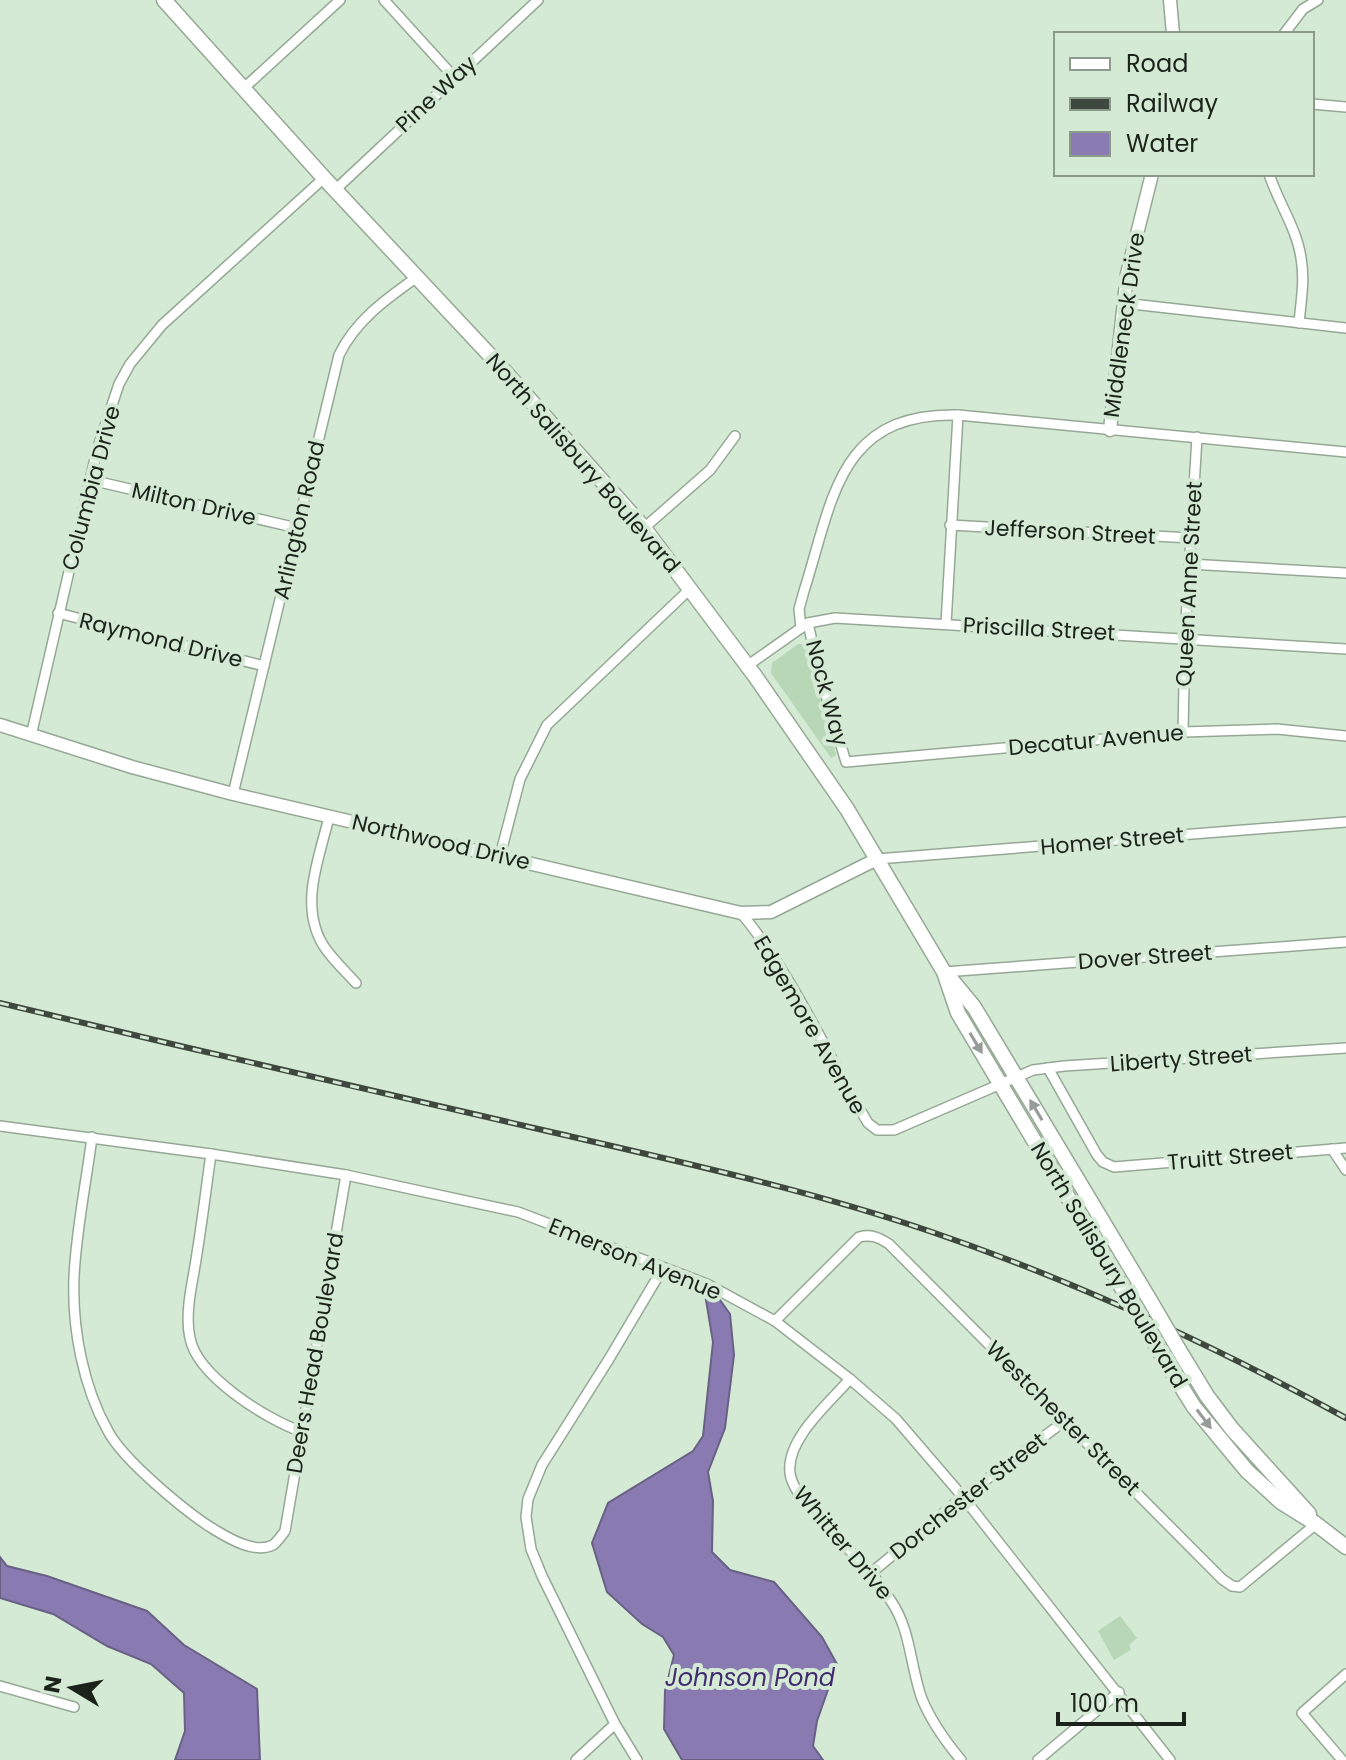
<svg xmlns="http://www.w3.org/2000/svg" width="1346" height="1760" viewBox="0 0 1346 1760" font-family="Poppins,sans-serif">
<rect width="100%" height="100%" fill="#d5ead5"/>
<g fill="#b7d7b6">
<polygon points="798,644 803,644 808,648 836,755 831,758 771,673 772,663"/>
<polygon points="1120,1616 1137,1638 1129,1645 1131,1650 1114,1660 1098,1631"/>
</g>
<g fill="#897bb1" stroke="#686184" stroke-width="2">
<polygon points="704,1288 715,1293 730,1314 734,1355 725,1428 708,1472 713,1501 712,1552 730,1570 774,1582 822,1637 837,1664 817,1721 813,1746 823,1760 682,1760 664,1729 665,1691 674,1655 663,1637 642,1624 607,1592 592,1543 608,1503 693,1451 703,1436 713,1342"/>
<polygon points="0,1557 7,1566 47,1576 147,1611 184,1645 257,1689 260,1760 175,1760 185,1731 184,1693 151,1664 107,1646 53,1614 0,1598"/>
</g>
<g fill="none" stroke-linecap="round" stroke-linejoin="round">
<defs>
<g id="street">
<polyline points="384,0 454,77"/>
<polyline points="1284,34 1303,9 1318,0"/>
<polyline points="244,88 340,0"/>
<polyline points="1312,104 1346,107"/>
<path d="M1269 174C1278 202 1297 229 1301 258 1305 280 1301 301 1299 323"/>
<polyline points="335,190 538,0"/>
<polyline points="1123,303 1346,328"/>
<polyline points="91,480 297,528"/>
<polyline points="950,525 1191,538"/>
<polyline points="644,528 710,470 735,436"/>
<polyline points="1189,564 1346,573"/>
<polyline points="58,613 264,666"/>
<polyline points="808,623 818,669 846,762 1183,732 1277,729 1346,736"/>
<polyline points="946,624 958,415"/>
<path d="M801 628 799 609 804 591C833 500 838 412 958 415L1346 452"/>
<polyline points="747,666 808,623 835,618 1346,649"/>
<polyline points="1183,732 1185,637 1197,437"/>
<polyline points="31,736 97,450 119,384 130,364 162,325 324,178"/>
<path d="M233 794 339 355C356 320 386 299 417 277"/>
<path d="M329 817C319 859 299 905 323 945 332 959 345 971 356 983"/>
<polyline points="500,856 520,779 547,725 691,588"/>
<polyline points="877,859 1346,822"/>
<path d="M741 913C793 975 826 1053 868 1123L877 1130H894L1033 1070 1064 1066 1346 1048"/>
<polyline points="944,972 1346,942"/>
<polyline points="1048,1068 1097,1155 1103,1162 1114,1167 1346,1148"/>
<polyline points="0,1126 211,1154 346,1175 518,1212 707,1284 775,1321 850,1379 896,1419 963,1497 1170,1760"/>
<path d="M92 1137C86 1184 76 1231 74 1277 72 1328 83 1387 108 1431 123 1460 187 1513 215 1530 230 1539 255 1554 273 1545 277 1542 282 1535 285 1531L346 1175"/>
<polyline points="1332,1149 1346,1170"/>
<path d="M211 1154C205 1196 200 1240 192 1283 189 1299 186 1321 190 1338 197 1376 266 1419 300 1431"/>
<path d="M775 1321 859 1237C871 1234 878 1237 889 1244L1222 1579 1232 1586 1240 1587 1316 1524"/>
<path d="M850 1379C829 1403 786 1439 790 1473 793 1501 850 1549 870 1571 877 1580 884 1591 891 1601 911 1630 910 1666 922 1699 931 1721 946 1742 961 1760"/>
<polyline points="871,1573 963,1497 1066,1420"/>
<polyline points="0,1686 74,1707"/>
<polyline points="576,1760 615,1724"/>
<polyline points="637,1760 615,1724 542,1576 531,1549 526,1517 528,1499 542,1465 609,1359 663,1268"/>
<polyline points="1038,1760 1119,1692"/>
<polyline points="1342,1760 1302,1713 1346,1674"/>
</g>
<g id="secondary">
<polyline points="1170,0 1173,34"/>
<polyline points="1110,430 1127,274 1152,174"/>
<polyline points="0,725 132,767 233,794 741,913 771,912 877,859"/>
</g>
<g id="primary">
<polyline points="164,0 324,178 499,365 644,528 755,676 847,809 944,972 958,1013 1125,1293"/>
<polyline points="950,978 974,1007 1148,1297"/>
<polyline points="1161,1354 1194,1407 1247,1471 1281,1502 1316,1524 1346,1547"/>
<polyline points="1182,1355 1207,1396 1232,1429 1309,1514"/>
</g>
</defs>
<use href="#street" stroke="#95a895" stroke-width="12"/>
<use href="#secondary" stroke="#95a895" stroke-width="15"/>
<use href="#primary" stroke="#95a895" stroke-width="17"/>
<use href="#street" stroke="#fff" stroke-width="9"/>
<use href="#secondary" stroke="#fff" stroke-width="12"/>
<use href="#primary" stroke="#fff" stroke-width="14"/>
<defs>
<path id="rail" d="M0 1003C182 1047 364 1089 547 1131 676 1161 806 1189 932 1232 1075 1281 1213 1345 1346 1418"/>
</defs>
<use href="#rail" stroke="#3e483e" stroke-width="6"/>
<use href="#rail" stroke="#d5ead5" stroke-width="3" stroke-dasharray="9" stroke-linecap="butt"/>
<defs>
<g id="primary-bridge">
<polyline points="1125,1293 1161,1354"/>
<polyline points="1148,1297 1182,1355"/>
</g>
</defs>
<use href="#primary-bridge" stroke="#95a895" stroke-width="17" stroke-linecap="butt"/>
<use href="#primary-bridge" stroke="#fff" stroke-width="14"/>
</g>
<defs><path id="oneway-solid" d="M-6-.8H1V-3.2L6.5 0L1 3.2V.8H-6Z" transform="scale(2)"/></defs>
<g fill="#989c98">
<use href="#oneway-solid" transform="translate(976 1043) rotate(59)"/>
<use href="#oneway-solid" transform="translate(1036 1110) rotate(-121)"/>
<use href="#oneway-solid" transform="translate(1204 1419) rotate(53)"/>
</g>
<g text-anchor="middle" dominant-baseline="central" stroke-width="8" stroke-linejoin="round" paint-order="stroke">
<g font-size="22" fill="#1b231b" stroke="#d5ead5">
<text transform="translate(436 94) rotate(-43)">Pine Way</text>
<text transform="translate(1124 325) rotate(-82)">Middleneck Drive</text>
<text transform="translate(583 463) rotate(49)">North Salisbury Boulevard</text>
<text transform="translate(91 488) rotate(-75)">Columbia Drive</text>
<text transform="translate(194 504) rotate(13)">Milton Drive</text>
<text transform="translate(299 520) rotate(-77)">Arlington Road</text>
<text transform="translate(1070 532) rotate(3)">Jefferson Street</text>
<text transform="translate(1189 584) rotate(-87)">Queen Anne Street</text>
<text transform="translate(1039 629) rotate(3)">Priscilla Street</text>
<text transform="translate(161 640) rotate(14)">Raymond Drive</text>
<text transform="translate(827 693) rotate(75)">Nock Way</text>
<text transform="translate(1096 740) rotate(-5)">Decatur Avenue</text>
<text transform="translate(1112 841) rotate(-5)">Homer Street</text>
<text transform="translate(441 842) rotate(13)">Northwood Drive</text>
<text transform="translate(1145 957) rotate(-4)">Dover Street</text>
<text transform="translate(810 1025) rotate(60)">Edgemore Avenue</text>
<text transform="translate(1181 1059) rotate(-4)">Liberty Street</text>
<text transform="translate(1230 1157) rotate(-5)">Truitt Street</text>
<text transform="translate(635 1259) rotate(22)">Emerson Avenue</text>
<text transform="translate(1109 1265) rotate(59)">North Salisbury Boulevard</text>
<text transform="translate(315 1353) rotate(-80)">Deers Head Boulevard</text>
<text transform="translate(1063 1418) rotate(45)">Westchester Street</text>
<text transform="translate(968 1496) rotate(-38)">Dorchester Street</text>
<text transform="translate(843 1543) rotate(50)">Whitter Drive</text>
</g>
<g font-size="24" font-style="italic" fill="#422b6f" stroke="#d5ead5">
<text x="750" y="1677">Johnson Pond</text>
</g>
</g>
<rect x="1054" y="32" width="260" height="144" fill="#d5ead5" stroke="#8b9a8b" stroke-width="2"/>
<rect x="1070" y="58" width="40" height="12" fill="#ffffff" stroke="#8b9a8b" stroke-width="2"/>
<text x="1126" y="72" font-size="24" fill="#1b231b">Road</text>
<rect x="1070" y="98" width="40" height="12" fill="#3e483e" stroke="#8b9a8b" stroke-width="2"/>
<text x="1126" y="112" font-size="24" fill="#1b231b">Railway</text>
<rect x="1070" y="132" width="40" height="24" fill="#897bb1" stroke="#8b9a8b" stroke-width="2"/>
<text x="1126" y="152" font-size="24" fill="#1b231b">Water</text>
<g transform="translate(72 1688) rotate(280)" stroke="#d5ead5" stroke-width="6" paint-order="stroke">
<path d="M0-6L14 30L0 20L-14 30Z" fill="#1b231b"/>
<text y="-12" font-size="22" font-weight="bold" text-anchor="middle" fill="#1b231b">N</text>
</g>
<path d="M1058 1712v12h126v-12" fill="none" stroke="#1b231b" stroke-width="4"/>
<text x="1070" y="1712" font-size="24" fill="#1b231b" stroke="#d5ead5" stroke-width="6" paint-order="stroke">100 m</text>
</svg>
